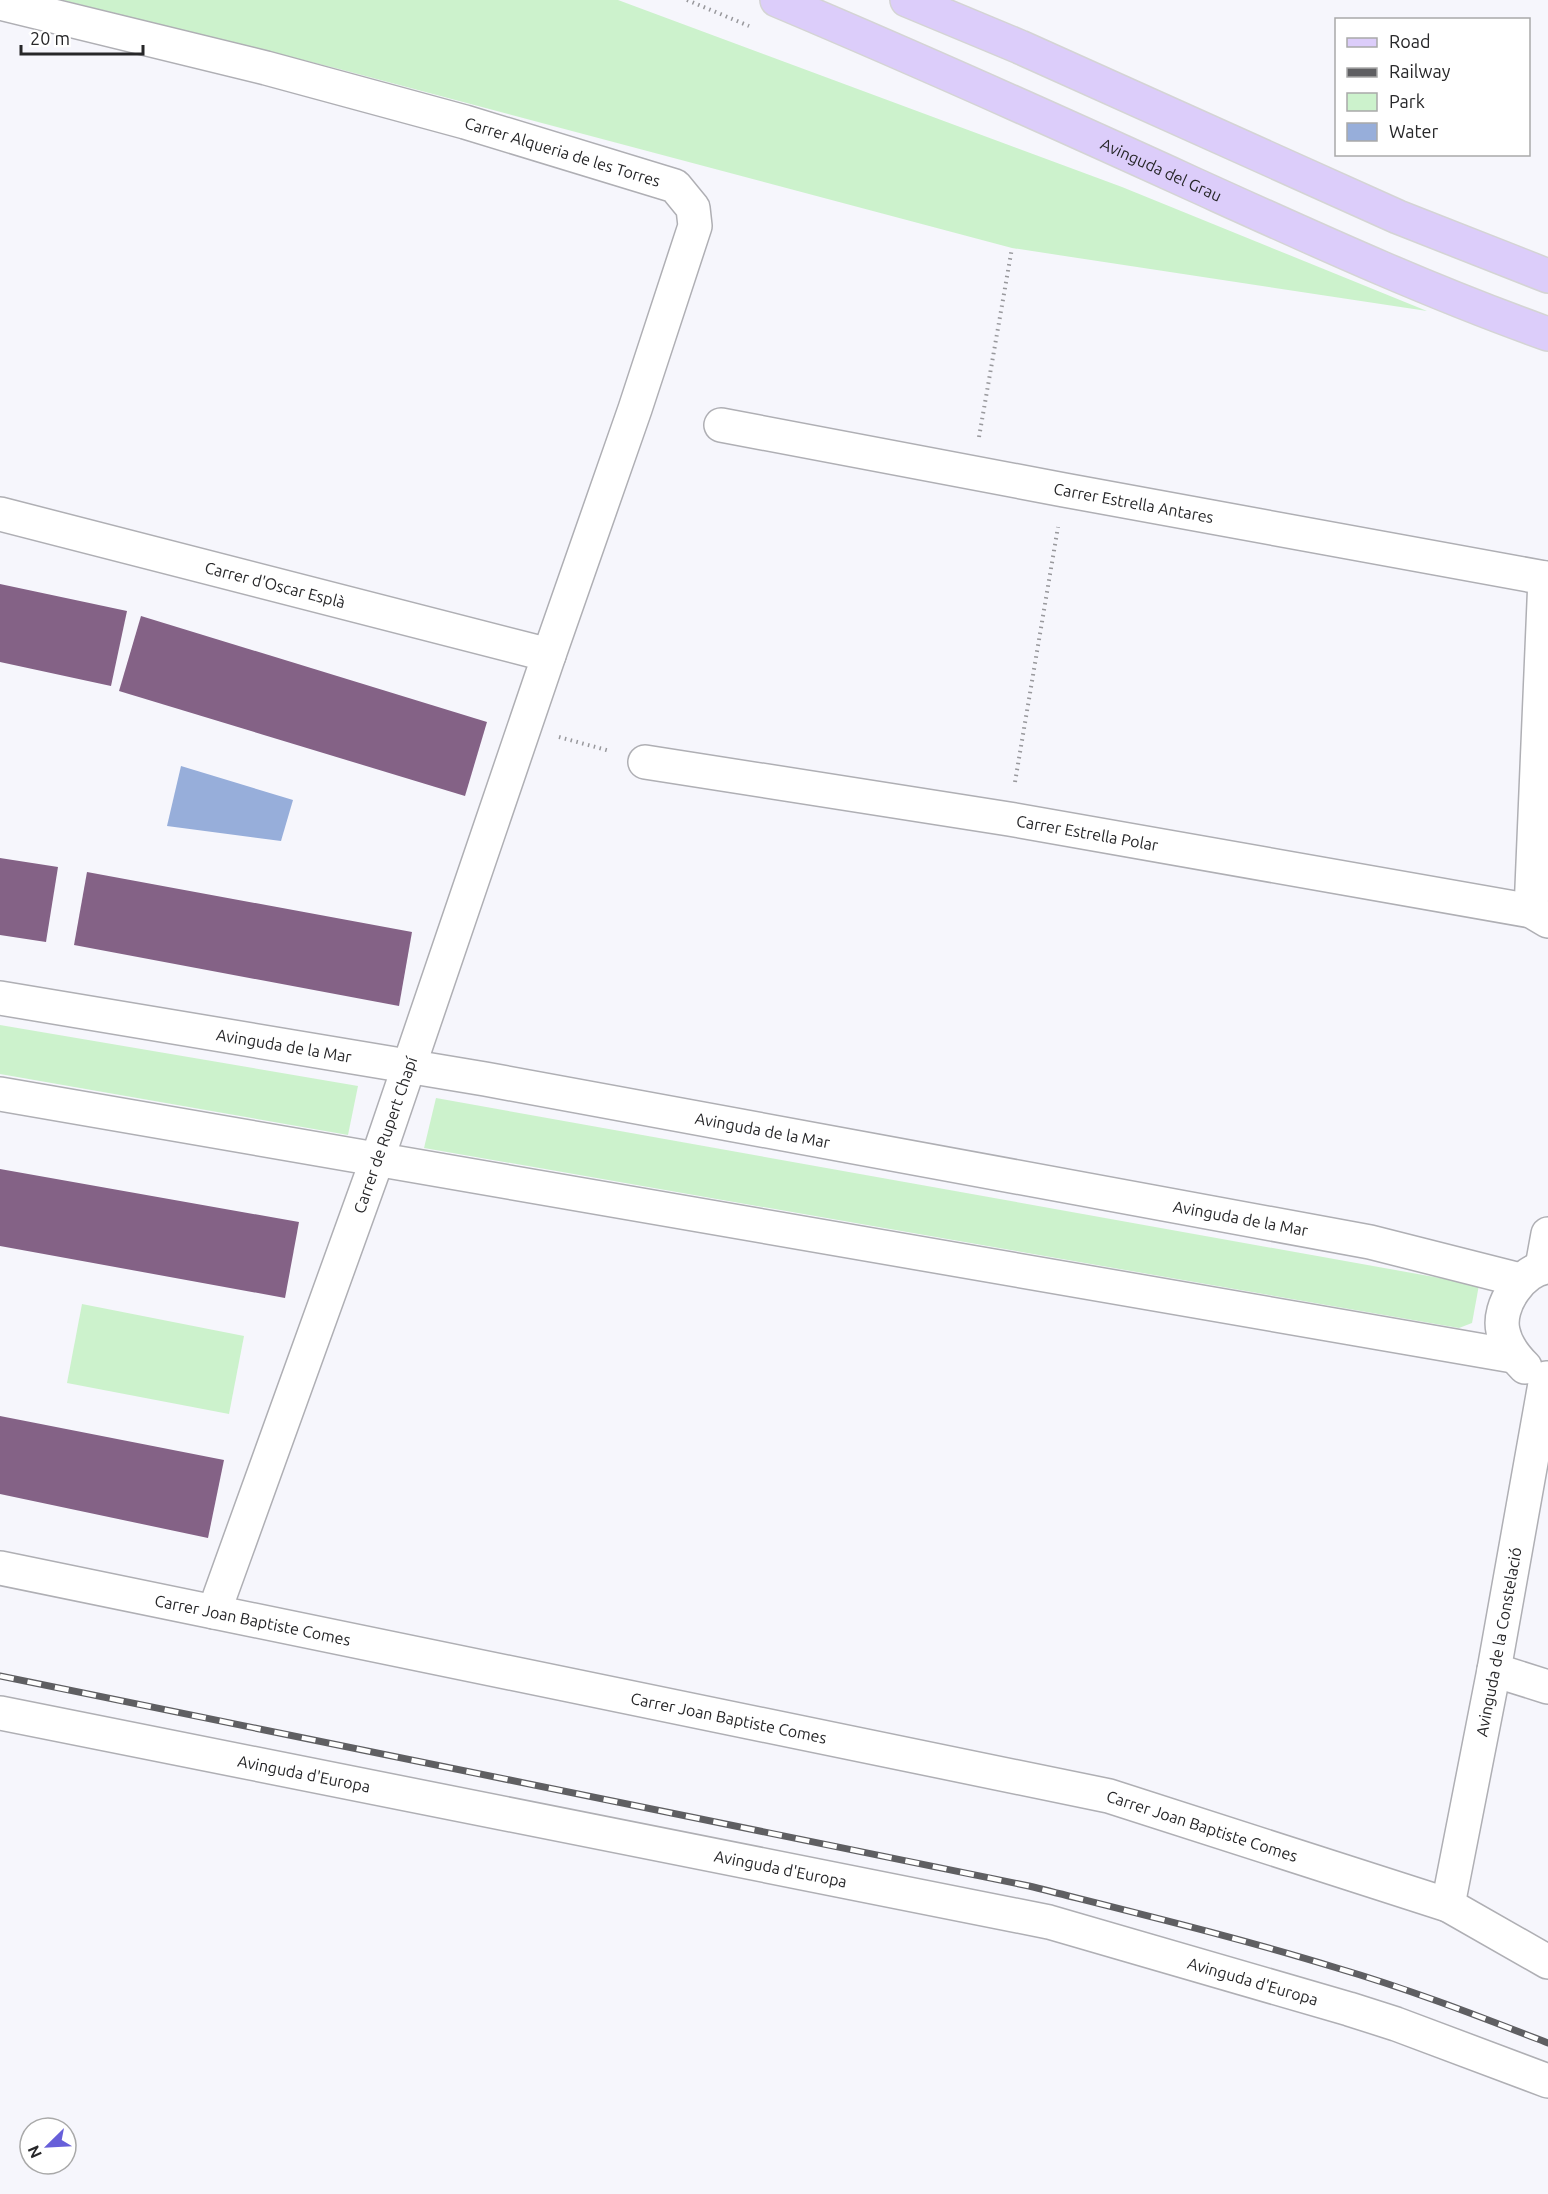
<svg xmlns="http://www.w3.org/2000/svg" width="1548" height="2194" viewBox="0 0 1548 2194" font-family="Ubuntu,sans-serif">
<rect width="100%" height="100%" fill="#f6f6fc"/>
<g fill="#ccf2cc">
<polygon points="62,0 618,0 1122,187 1427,311 1012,248 339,69"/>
<polygon points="0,1025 358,1086 348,1135 0,1074"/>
<polygon points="436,1098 1479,1285 1472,1323 1459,1328 424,1148"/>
<polygon points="82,1304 244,1336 229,1414 67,1383"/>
</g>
<polygon fill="#97aeda" points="181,766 293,800 281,841 167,826"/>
<g fill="#846286">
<polygon points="0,584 127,611 111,686 0,662"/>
<polygon points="141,616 487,722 465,796 119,691"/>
<polygon points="0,858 58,867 46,942 0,935"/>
<polygon points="87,872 412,932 399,1006 74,945"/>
<polygon points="0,1169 299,1222 285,1298 0,1246"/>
<polygon points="0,1416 224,1460 208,1538 0,1494"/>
</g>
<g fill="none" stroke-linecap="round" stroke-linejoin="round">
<defs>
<g id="minor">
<path id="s1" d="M0 3 266 68 465 122 675 186 693 208 695 226 635 409 549 655 377 1160 214 1612"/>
<path id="s2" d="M721 425 1064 490 1545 578"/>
<path id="s3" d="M0 514 549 655"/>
<path id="s4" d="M645 762 1009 819 1531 911 1548 921"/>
<polyline points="1531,911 1545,578 1548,579"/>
<path id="s5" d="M0 998 485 1079 1370 1242 1520 1280"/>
<polyline points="0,1094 1513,1356"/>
<polyline points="1542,1267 1548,1234"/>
<path d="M1525 1367C1515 1357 1506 1346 1503 1331 1497 1306 1522 1269 1548 1267"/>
<path id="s6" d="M0 1568 1109 1796 1448 1905 1548 1962"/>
<polyline points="1494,1670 1548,1687"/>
<path id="s7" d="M0 1713 1049 1922 1349 2009 1396 2024 1548 2081"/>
<path id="s8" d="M1448 1905 1494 1670 1546 1378"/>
</g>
<g id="major">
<path id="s9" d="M777 0C917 59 1055 121 1193 184 1310 237 1427 291 1548 334"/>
<polyline points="907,0 1020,47 1398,217 1548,276"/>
</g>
</defs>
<use href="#minor" stroke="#afafb4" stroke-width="36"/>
<use href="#major" stroke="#d4d4d4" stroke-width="36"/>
<g stroke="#98989c" stroke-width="4" stroke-dasharray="1.5 4.5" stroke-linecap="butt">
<polyline points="687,0 749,26"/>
<polyline points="979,437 1012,248"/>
<polyline points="559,737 610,751"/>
<polyline points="1015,782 1058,527"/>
</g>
<use href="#minor" stroke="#fff" stroke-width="33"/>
<use href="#major" stroke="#dccdfa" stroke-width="33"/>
<defs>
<path id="rail" d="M0 1676 1029 1886C1132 1912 1236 1937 1337 1968 1409 1989 1478 2016 1548 2043"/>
</defs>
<use href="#rail" stroke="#5f5f62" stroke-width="7"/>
<use href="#rail" stroke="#fff" stroke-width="4.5" stroke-dasharray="14" stroke-linecap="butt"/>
</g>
<g text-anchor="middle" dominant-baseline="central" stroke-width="6" stroke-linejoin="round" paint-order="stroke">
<g font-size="16" fill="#272729" stroke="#fff">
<text stroke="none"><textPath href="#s1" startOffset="582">Carrer Alqueria de les Torres</textPath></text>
<text stroke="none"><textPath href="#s9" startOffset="420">Avinguda del Grau</textPath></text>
<text stroke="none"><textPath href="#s2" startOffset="420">Carrer Estrella Antares</textPath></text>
<text stroke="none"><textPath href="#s3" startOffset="284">Carrer d'Oscar Esplà</textPath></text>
<text stroke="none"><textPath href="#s4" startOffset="448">Carrer Estrella Polar</textPath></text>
<text stroke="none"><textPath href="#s5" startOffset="288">Avinguda de la Mar</textPath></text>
<text stroke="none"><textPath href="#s5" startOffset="774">Avinguda de la Mar</textPath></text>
<text transform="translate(385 1135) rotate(-71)">Carrer de Rupert Chapí</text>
<text stroke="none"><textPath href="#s5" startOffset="1260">Avinguda de la Mar</textPath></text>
<text stroke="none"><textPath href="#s6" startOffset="258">Carrer Joan Baptiste Comes</textPath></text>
<text stroke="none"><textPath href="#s8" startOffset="268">Avinguda de la Constelació</textPath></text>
<text stroke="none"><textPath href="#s6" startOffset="744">Carrer Joan Baptiste Comes</textPath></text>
<text stroke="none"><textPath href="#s7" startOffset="310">Avinguda d'Europa</textPath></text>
<text stroke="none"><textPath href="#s6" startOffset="1230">Carrer Joan Baptiste Comes</textPath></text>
<text stroke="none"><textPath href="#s7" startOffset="796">Avinguda d'Europa</textPath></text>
<text stroke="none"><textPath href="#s7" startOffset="1282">Avinguda d'Europa</textPath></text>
</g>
</g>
<rect x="1335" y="18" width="195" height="138" fill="#ffffff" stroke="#a9a9a9" stroke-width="1.5"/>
<rect x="1347" y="38" width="30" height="9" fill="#dccdfa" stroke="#a9a9a9" stroke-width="1.5"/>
<text x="1389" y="48" font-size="18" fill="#272729">Road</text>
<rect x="1347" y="68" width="30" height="9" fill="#5f5f62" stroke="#a9a9a9" stroke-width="1.5"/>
<text x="1389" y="78" font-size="18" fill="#272729">Railway</text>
<rect x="1347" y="93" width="30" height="18" fill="#ccf2cc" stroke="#a9a9a9" stroke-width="1.5"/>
<text x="1389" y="108" font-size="18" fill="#272729">Park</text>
<rect x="1347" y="123" width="30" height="18" fill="#97aeda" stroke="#a9a9a9" stroke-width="1.5"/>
<text x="1389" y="138" font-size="18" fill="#272729">Water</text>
<g transform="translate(48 2146) rotate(246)"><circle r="28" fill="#ffffff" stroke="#a9a9a9" stroke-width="1.5"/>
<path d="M0-4.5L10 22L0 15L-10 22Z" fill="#675fd9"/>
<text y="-9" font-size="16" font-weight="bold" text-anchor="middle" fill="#272729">N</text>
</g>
<path d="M21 45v9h122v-9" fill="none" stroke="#272729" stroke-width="3"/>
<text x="30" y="45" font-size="18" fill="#272729" stroke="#ffffff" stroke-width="4.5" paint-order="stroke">20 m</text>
</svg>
